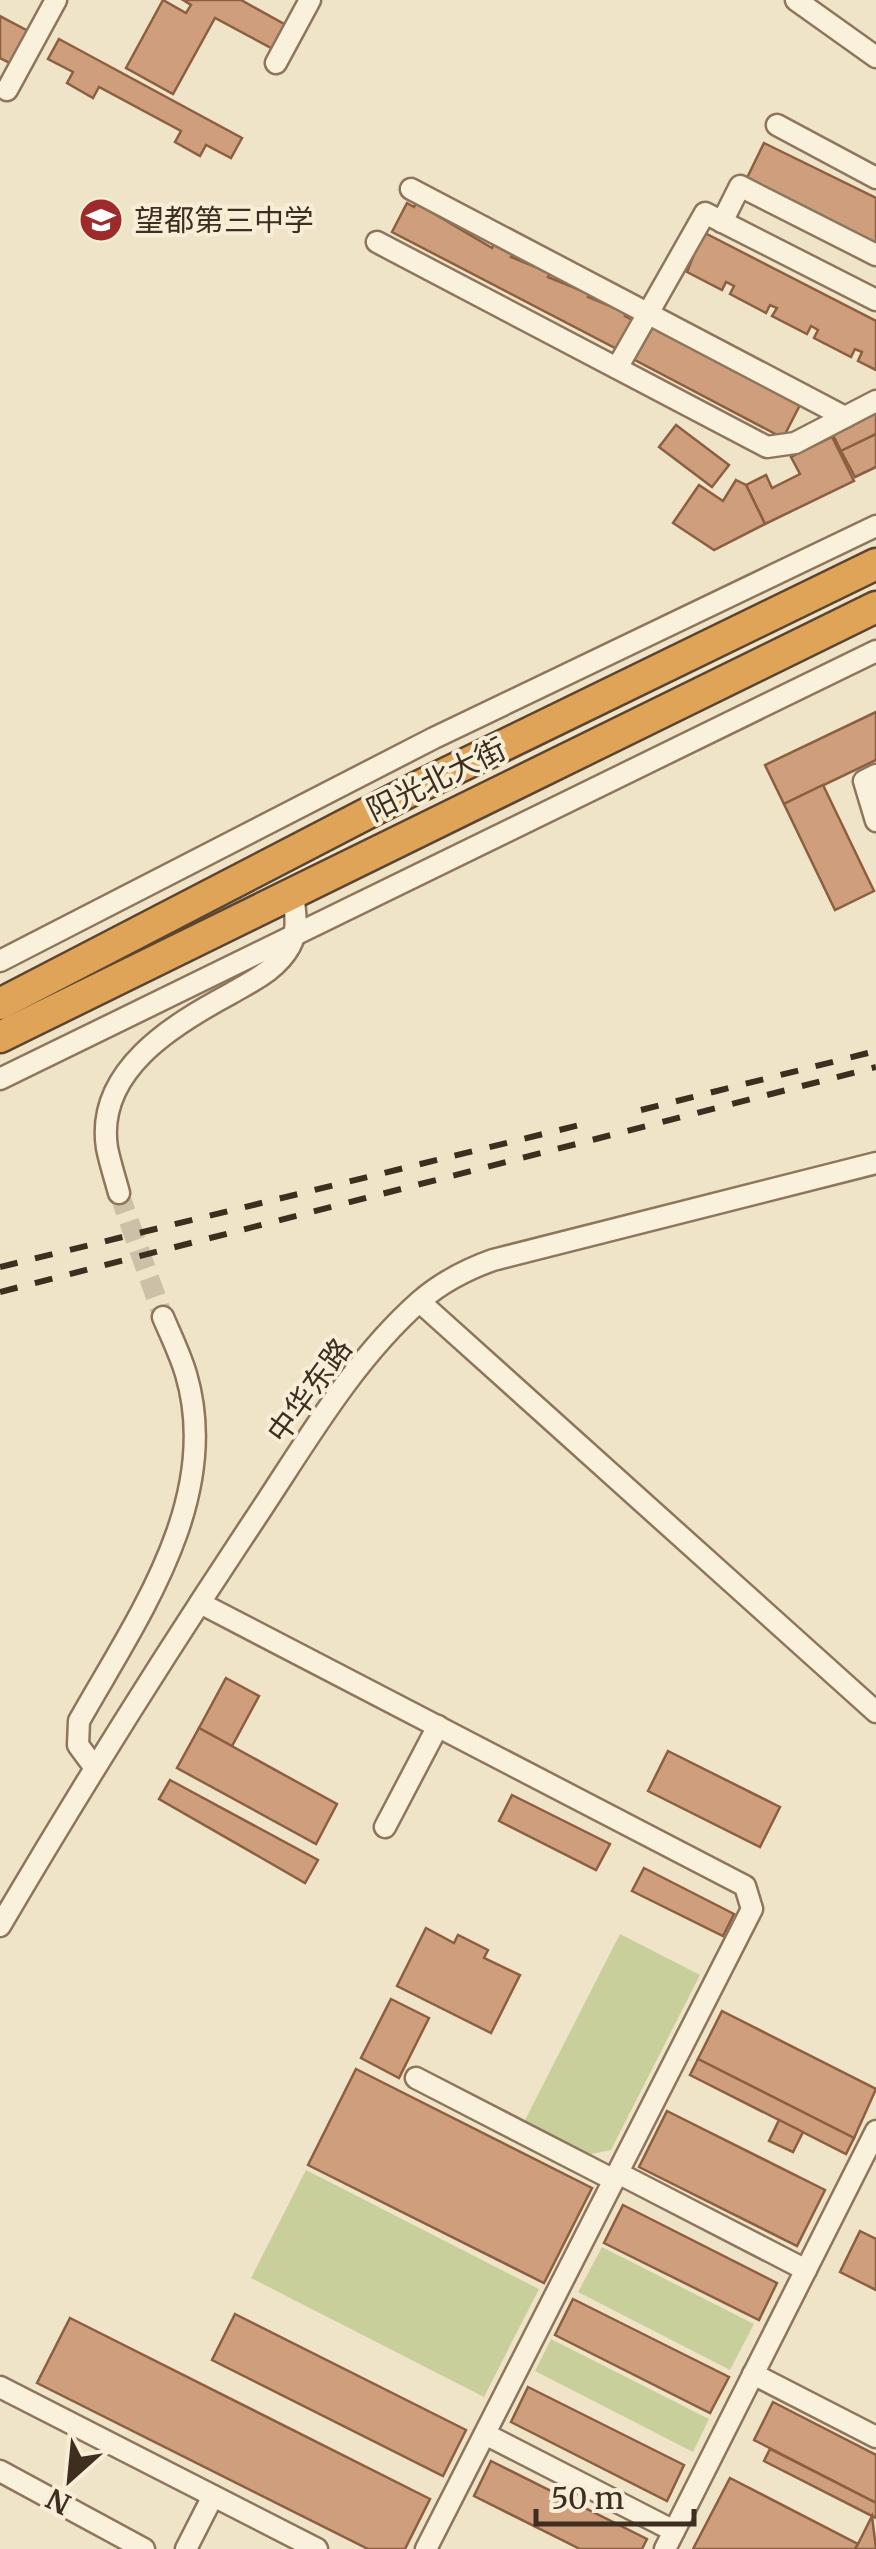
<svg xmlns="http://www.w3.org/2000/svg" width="876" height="2549" viewBox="0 0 876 2549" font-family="Merriweather,'Noto Sans SC',serif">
<rect width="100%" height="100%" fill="#f0e4c8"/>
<g fill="#c9cf9b">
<polygon points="620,1934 700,1975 611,2150 587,2155 524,2122"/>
<polygon points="306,2170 539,2289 484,2397 251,2278"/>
<polygon points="602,2247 754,2324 730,2370 578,2292"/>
<polygon points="551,2339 709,2419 693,2452 535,2371"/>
</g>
<g fill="#cf9f7d" stroke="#8d5f41" stroke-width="2.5">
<polygon points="163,0 186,13 191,5 183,0 241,0 286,25 273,49 215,18 173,94 126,68"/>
<polygon points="0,16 30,32 12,64 0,58"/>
<polygon points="59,39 242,138 231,158 206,145 200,156 175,142 181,131 99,87 93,98 67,83 73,72 48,59"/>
<polygon points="764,143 876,198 876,244 746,180"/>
<polygon points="407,203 414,207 416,203 492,248 494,244 513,254 511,257 550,273 548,277 590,294 588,297 627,313 625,316 634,321 619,350 392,232"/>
<polygon points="703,232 876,321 876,370 858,361 862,352 855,349 851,357 814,338 818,330 811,326 807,334 772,316 777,308 770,305 766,313 730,294 734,286 726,282 722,290 687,272"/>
<polygon points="652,323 802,401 783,438 633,359"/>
<polygon points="876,411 876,434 841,451 832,433"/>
<polygon points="676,425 729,465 712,487 659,447"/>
<polygon points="876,434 876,467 855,477 841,451"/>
<polygon points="832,437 854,481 765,524 746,485 766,475 772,488 800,474 791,457"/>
<polygon points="736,480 746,485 765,524 714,550 673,523 699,485 723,501"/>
<polygon points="876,712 876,760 784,804 765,765"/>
<polygon points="823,785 874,891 835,910 784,804"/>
<polygon points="226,1678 259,1696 232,1746 199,1728"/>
<polygon points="199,1728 337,1804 316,1844 177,1768"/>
<polygon points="668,1751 780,1807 760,1847 648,1791"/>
<polygon points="170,1780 318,1860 305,1883 159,1799"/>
<polygon points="512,1795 610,1844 596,1870 499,1821"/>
<polygon points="644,1868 734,1914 723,1936 632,1891"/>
<polygon points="426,1928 454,1943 458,1935 488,1950 484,1958 520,1975 491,2033 397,1986"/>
<polygon points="391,1999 429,2018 399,2078 361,2058"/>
<polygon points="722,2011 876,2089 854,2138 698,2059"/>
<polygon points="698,2059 854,2138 846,2154 690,2075"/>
<polygon points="356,2069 592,2188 544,2283 308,2165"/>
<polygon points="667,2111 825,2190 797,2246 639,2167"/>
<polygon points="779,2120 803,2132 793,2152 769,2141"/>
<polygon points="623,2205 777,2283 759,2320 604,2243"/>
<polygon points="860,2231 876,2239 876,2290 840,2272"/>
<polygon points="573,2299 729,2377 710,2413 555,2335"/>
<polygon points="235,2314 466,2430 443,2476 212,2360"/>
<polygon points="70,2318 430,2499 405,2549 368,2549 37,2383"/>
<polygon points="528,2387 684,2465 667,2501 511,2422"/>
<polygon points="773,2402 876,2455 876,2503 754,2440"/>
<polygon points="770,2449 876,2503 876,2518 764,2461"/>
<polygon points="491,2461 647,2539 642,2549 580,2549 474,2496"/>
<polygon points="730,2478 858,2544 855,2549 693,2549"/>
<polygon points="872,2516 876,2549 855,2549 858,2544"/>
</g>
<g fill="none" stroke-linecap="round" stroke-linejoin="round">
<polyline stroke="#ccc0a6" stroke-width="20" stroke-dasharray="20 10" stroke-linecap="butt" points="119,1193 163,1317"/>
<defs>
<g id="minor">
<polyline points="796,0 876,57"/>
<polyline points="276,63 310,0"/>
<polyline points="7,90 56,0"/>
<polyline points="777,125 876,178"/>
<polyline points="411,189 845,417"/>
<polyline points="722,222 740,186 876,255"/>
<polyline points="377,242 767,447 795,443 876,401"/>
<polyline points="617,368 705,213 876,300"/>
<polyline points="876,775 864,781 876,821"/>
<polyline points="0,961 434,738 876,526"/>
<polyline points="0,1079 876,651"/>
<path d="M119 1193C115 1178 110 1163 107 1148 95 1071 174 1024 230 994 252 981 277 970 290 946 299 929 295 912 293 893"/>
<polyline points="420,1302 876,1712"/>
<polyline points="200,1603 745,1886 752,1909 426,2549"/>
<path d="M95 1768 78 1745 79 1721C137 1618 223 1499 186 1374 180 1354 171 1336 163 1317"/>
<polyline points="385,1827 438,1726"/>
<path d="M0 1926C81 1788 166 1653 255 1519 305 1444 352 1361 420 1301 442 1282 465 1270 493 1260L876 1163"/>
<polyline points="416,2078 614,2180"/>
<polyline points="618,2173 806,2270"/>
<polyline points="753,2374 876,2437"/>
<polyline points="0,2387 317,2549"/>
<polyline points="485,2434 674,2531"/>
<polyline points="0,2471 144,2549"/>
<polyline points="186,2549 213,2496"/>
<polyline points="665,2549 876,2131"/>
</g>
<g id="highway">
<polyline points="0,1004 418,787 876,564"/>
<polyline points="0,1037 876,607"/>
</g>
</defs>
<use href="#minor" stroke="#8d765c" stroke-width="25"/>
<use href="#highway" stroke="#5b4430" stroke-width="35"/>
<use href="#minor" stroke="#faf1dc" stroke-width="20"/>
<use href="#highway" stroke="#e0a458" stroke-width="30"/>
<g stroke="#3d2e20" stroke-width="6" stroke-dasharray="18 18" stroke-linecap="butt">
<polyline points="641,1110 876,1051"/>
<polyline points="0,1267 588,1123"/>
<polyline points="0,1292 876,1067"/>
</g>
</g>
<defs>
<symbol id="school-disc" viewBox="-11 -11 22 22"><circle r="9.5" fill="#9e2a2b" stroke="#f7eed8"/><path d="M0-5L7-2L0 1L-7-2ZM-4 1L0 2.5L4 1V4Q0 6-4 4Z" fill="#fff"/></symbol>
</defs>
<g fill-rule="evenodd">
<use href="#school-disc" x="76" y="195" width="50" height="50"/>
</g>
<g text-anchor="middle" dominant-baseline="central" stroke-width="8" stroke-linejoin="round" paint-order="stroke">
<g font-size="30" fill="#3d2e20" stroke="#f7eed8" text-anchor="start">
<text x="134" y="220">望都第三中学</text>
</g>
<g font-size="30" fill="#3d2e20" stroke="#f7eed8">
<text transform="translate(436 779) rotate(-26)">阳光北大街</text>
<text transform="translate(309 1390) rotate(-54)">中华东路</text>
</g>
</g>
<g transform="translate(70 2479) rotate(207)" stroke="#f7eed8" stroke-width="8" paint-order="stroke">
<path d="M0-8L18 38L0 25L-18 38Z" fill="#3d2e20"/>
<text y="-15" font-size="28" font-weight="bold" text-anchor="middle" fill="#3d2e20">N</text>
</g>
<path d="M536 2509v15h158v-15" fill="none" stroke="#3d2e20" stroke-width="5"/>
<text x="551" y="2509" font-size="30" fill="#3d2e20" stroke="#f7eed8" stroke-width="8" paint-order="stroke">50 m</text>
</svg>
